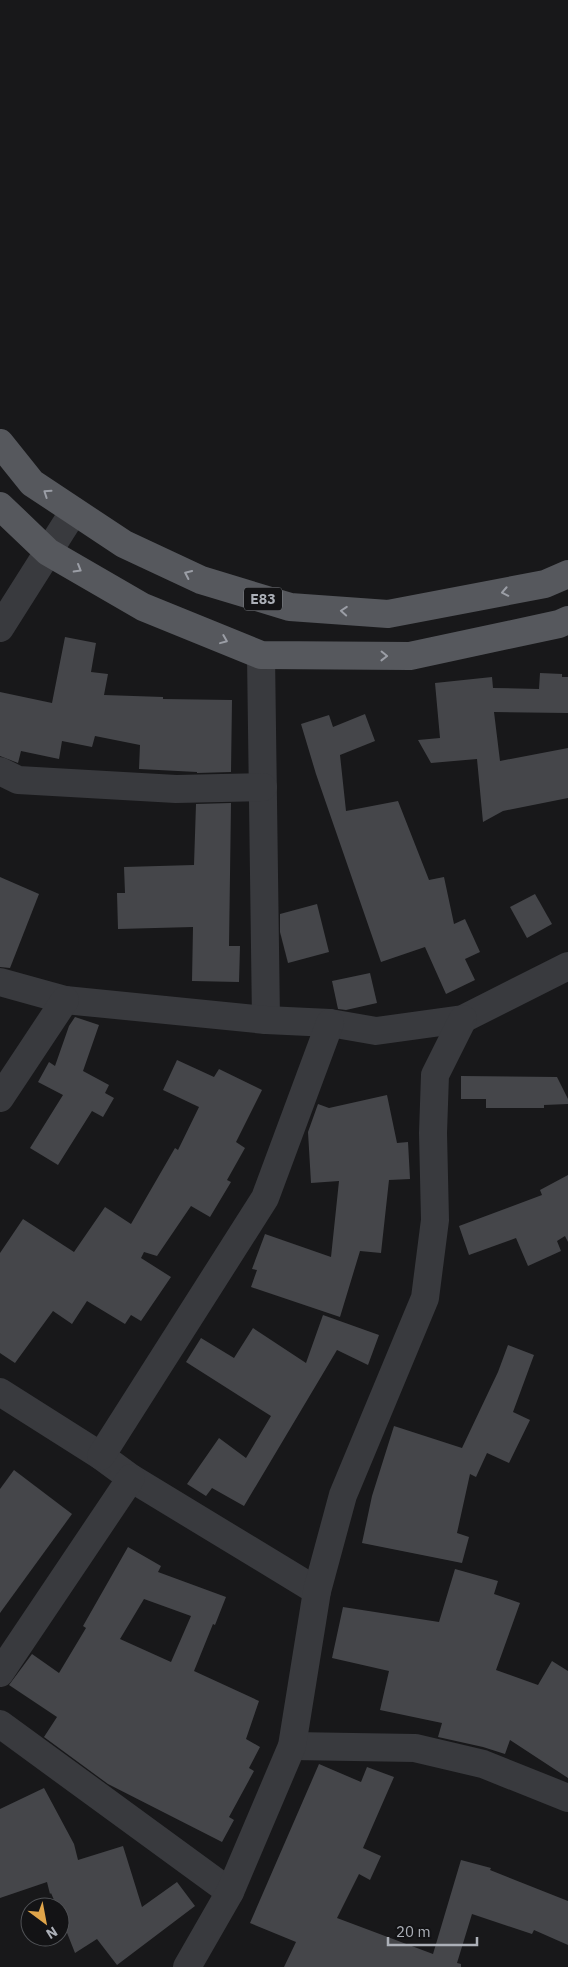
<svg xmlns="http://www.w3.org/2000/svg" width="568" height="1967" viewBox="0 0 568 1967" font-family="'IBM Plex Sans',sans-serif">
<rect width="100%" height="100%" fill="#18181a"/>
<g fill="#45464a" fill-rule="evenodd">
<polygon points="65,637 96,643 91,672 108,674 104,695 163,697 163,699 232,700 231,772 197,773 197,772 139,769 140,745 95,736 92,747 62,741 59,759 21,751 18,763 0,756 0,692 52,703"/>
<polygon points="540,673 562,674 562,677 568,677 568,713 494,712 500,761 568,748 568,798 503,811 483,822 477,759 431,763 418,740 440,738 435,683 492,677 493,688 539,689"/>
<polygon points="365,714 375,741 340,755 346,811 398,801 429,880 444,877 454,924 465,919 480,952 465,959 475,980 446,994 425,947 381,962 316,774 301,724 329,715 333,727"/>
<polygon points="231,803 229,946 240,946 239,982 192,981 193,927 118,929 117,893 125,893 124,867 194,865 196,804"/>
<polygon points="0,877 39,894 10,968 0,967"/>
<polygon points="535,894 552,924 527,938 510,907"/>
<polygon points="317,904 329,952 288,963 280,932 280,914"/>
<polygon points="370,973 377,1003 346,1010 338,1009 332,981"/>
<polygon points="75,1017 99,1025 83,1071 109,1085 105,1093 114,1098 103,1117 92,1111 58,1165 30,1148 63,1095 38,1082 49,1062 55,1066 69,1026"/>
<polygon points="177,1060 214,1077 219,1069 262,1090 236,1142 245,1148 227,1180 231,1182 210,1217 191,1206 157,1256 144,1252 141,1258 171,1277 141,1321 131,1315 125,1324 87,1301 72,1324 53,1311 15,1363 0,1353 0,1253 23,1219 74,1252 105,1207 131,1224 175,1148 178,1150 199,1107 163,1090"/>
<polygon points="461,1076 557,1077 568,1099 568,1104 544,1105 544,1108 486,1108 486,1099 461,1099"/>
<polygon points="387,1095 397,1143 408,1142 410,1179 389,1180 381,1253 360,1251 340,1317 251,1287 257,1270 252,1269 265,1234 331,1257 339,1181 311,1183 308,1132 318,1104 329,1108"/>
<polygon points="568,1175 568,1242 565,1236 557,1241 561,1251 528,1266 516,1238 469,1255 459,1226 542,1195 540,1190"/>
<polygon points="323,1315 379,1335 368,1365 337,1350 244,1506 212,1488 206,1496 187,1484 219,1438 246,1458 271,1416 186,1362 201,1338 234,1358 253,1328 306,1363"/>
<polygon points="508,1345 534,1355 513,1412 530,1420 509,1463 487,1453 476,1477 470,1474 457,1533 469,1537 462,1563 362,1543 372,1496 394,1426 462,1448 498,1372"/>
<polygon points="14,1470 72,1514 0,1613 0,1489"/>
<path d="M128 1547 161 1566 158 1572 226 1597 215 1625 213 1624 194 1671 259 1701 246 1739 260 1747 249 1768 254 1771 229 1817 234 1820 222 1842 108 1784 44 1737 57 1717 9 1685 32 1654 59 1673 86 1628 83 1626ZM144 1599 191 1616 171 1662 120 1639Z"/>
<polygon points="455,1569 498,1581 494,1594 520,1603 496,1670 538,1685 552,1661 568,1671 568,1778 510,1740 505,1754 483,1747 438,1737 442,1723 380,1710 389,1671 332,1658 343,1607 439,1622"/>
<polygon points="319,1764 361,1782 367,1767 394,1777 363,1848 381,1856 370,1880 359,1874 337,1918 433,1954 461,1860 491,1868 490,1870 568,1901 568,1945 534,1930 532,1934 472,1914 457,1963 461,1964 461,1967 284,1967 296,1942 250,1923"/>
<polygon points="44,1788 74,1844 78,1860 123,1846 142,1907 177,1882 195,1906 117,1965 97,1939 75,1953 60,1915 60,1907 57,1907 51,1893 50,1894 47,1882 0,1898 0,1809"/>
</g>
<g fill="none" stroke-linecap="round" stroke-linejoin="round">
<g stroke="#393a3e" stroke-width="28">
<polyline points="0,628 74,511"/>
<polyline points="261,655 266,1020"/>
<polyline points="0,771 18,780 176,789 263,787"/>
<polyline points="0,982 65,1000 266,1020 330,1023 376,1031 463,1019 568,966"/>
<polyline points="0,1098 65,1000"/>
<polyline points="0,1392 101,1456 131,1478 317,1591"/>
<polyline points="101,1456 265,1198 330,1023"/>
<polyline points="0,1673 131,1478"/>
<polyline points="0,1724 230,1892"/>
<polyline points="292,1746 415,1748 483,1764 568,1798"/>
<polyline points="187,1967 230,1892 292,1746 317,1591 343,1495 425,1298 435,1220 433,1133 435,1075 463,1019"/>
</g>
<g stroke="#56585d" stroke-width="28">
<polyline points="0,443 32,483 124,544 201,580 290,607 388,614 545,584 568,574"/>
<polyline points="0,506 48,552 143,607 261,655 410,656 559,624 568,620"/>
</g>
</g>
<defs><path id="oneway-chevron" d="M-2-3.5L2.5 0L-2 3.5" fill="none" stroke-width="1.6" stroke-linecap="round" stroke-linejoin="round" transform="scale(1.25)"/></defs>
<g stroke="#9b9ea6">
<use href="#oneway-chevron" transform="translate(47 493) rotate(-146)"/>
<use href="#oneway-chevron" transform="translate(78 569) rotate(30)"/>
<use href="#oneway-chevron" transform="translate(188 574) rotate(-155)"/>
<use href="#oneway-chevron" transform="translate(505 592) rotate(169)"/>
<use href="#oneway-chevron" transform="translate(344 611) rotate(-176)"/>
<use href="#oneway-chevron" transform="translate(224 640) rotate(22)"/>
<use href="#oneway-chevron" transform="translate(384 656) rotate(1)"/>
</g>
<g text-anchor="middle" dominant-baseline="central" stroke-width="4.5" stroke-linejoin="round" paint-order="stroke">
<rect fill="#131315" stroke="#7e8187" stroke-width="1" x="244" y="587.5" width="38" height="23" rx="4"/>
<g font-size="14" font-weight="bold" fill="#acb0b8">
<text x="263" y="599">E83</text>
</g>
</g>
<g transform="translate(45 1922) rotate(148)"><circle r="24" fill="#131315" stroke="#505256"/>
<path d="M0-4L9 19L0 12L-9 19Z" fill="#e0a54a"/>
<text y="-8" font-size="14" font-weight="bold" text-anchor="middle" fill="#acb0b8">N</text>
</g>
<path d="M388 1937v8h89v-8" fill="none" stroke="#acb0b8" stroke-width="2.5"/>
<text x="396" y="1937" font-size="15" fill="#acb0b8" stroke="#131315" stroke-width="4" paint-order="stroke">20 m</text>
</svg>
